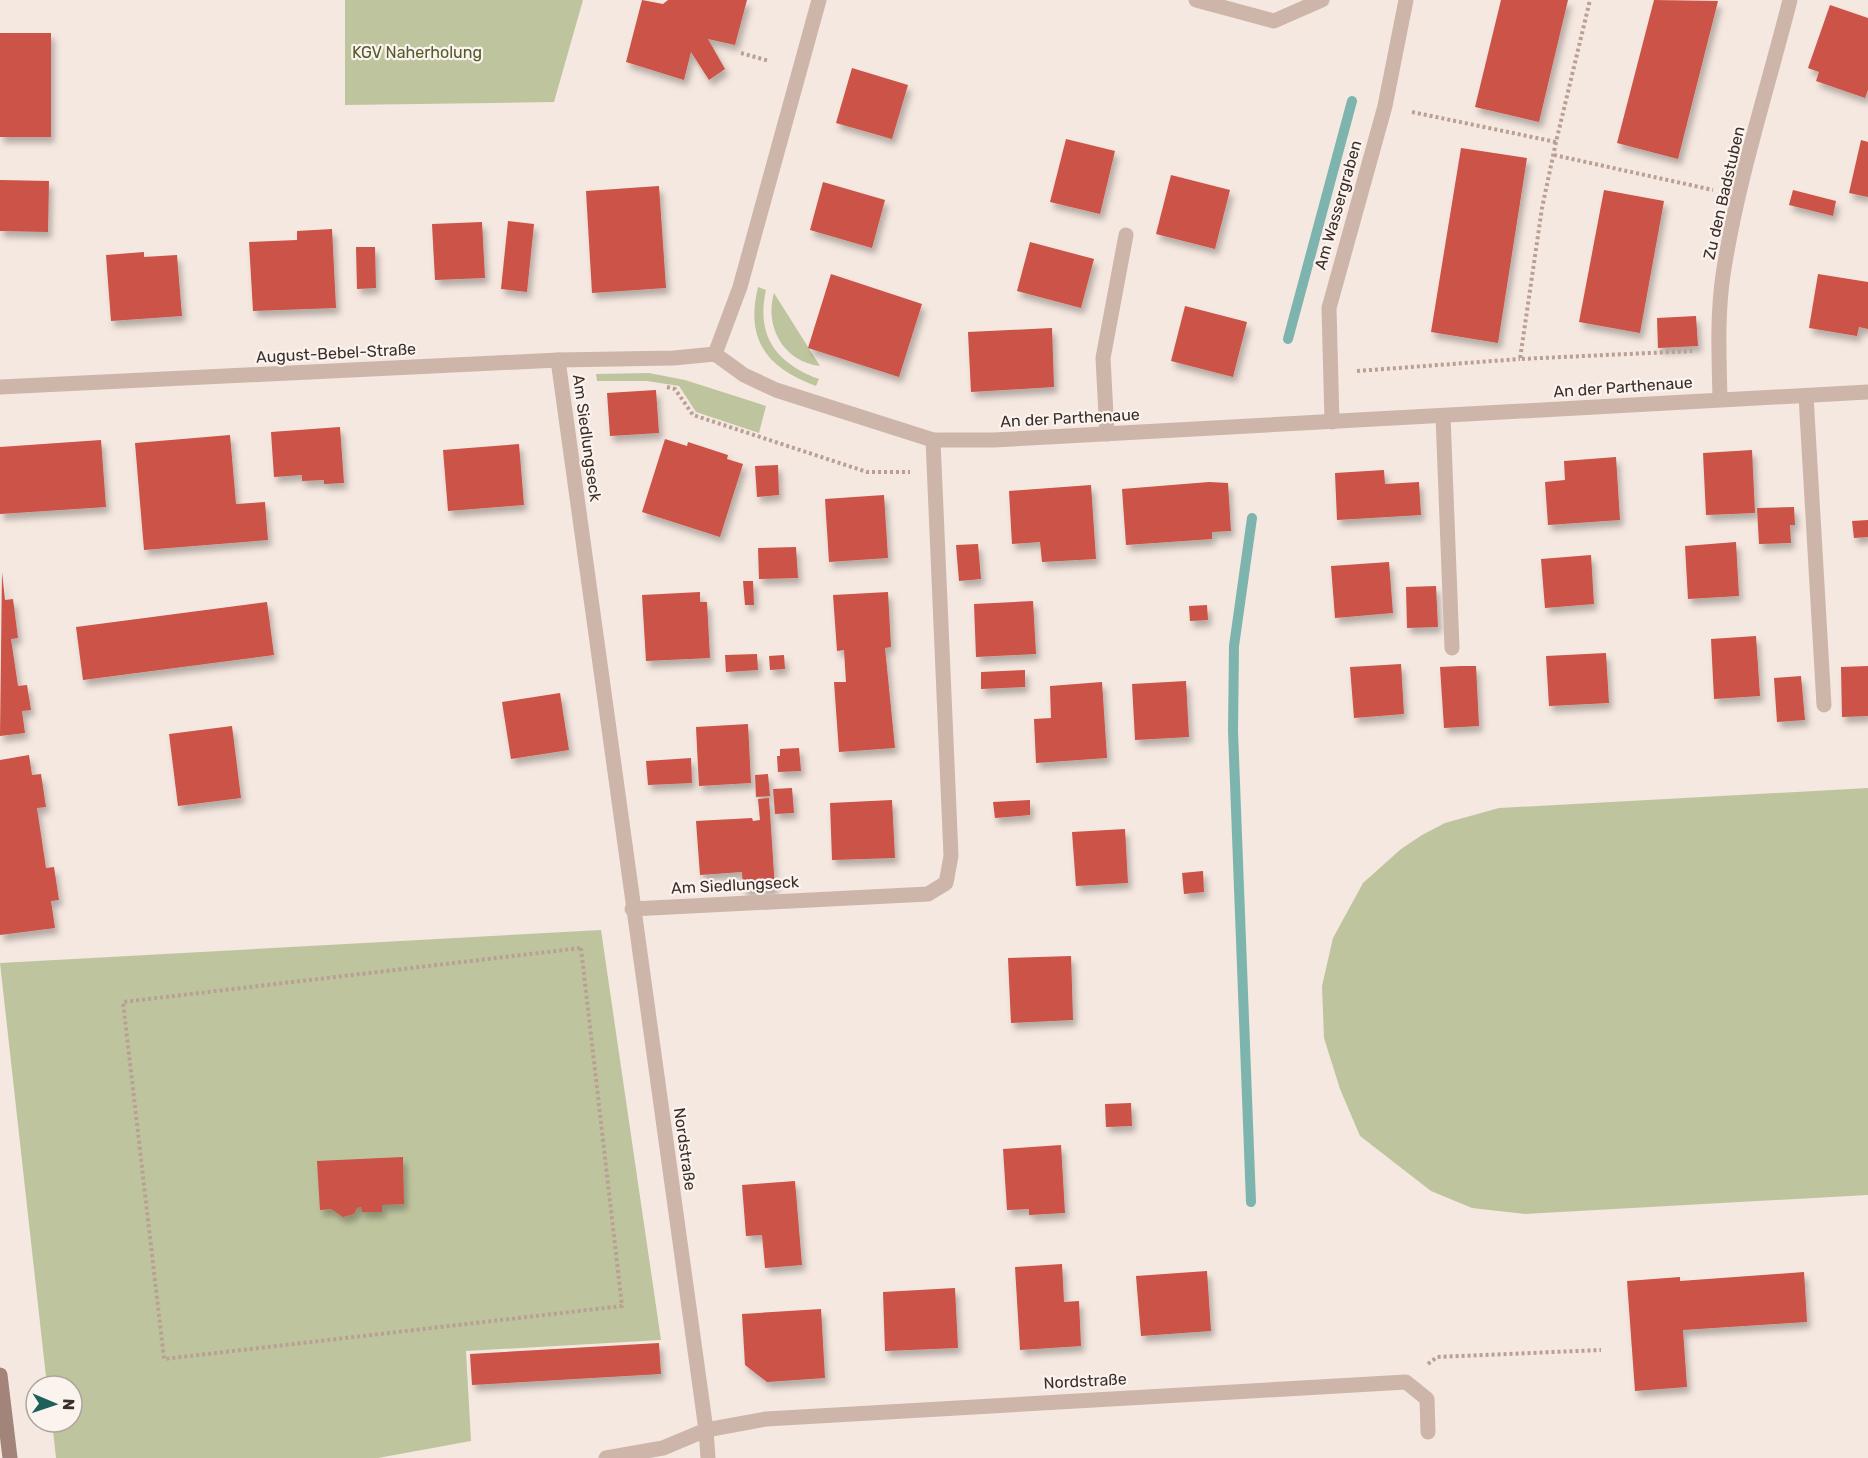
<svg xmlns="http://www.w3.org/2000/svg" width="1868" height="1458" viewBox="0 0 1868 1458" font-family="Rubik,sans-serif">
<defs>
<filter id="shadow"><feDropShadow dx="3.5" dy="6" stdDeviation="3" flood-color="#0004"/></filter>
</defs>
<rect width="100%" height="100%" fill="#f5e8e0"/>
<g fill="#bec59e">
<polygon points="345,0 583,0 554,102 345,105"/>
<path d="M758 287 766 290C756 335 775 363 819 379L816 386C767 368 745 340 758 287Z"/>
<path d="M774 293 820 366C784 362 764 327 774 293Z"/>
<polygon points="649,373 685,380 766,406 759,433 696,412 679,386 647,381 597,381 596,374"/>
<polygon points="1868,788 1868,1195 1525,1214 1472,1208 1431,1191 1360,1136 1340,1089 1324,1038 1322,986 1333,938 1363,883 1401,849 1422,835 1445,823 1499,808"/>
<polygon points="601,930 661,1340 466,1351 471,1441 378,1458 56,1458 52,1422 72,1422 72,1386 47,1386 0,963"/>
</g>
<g fill="none" stroke-linecap="round" stroke-linejoin="round">
<g stroke="#7db4ae" stroke-width="10">
<polyline points="1288,339 1352,101"/>
<polyline points="1251,1202 1233,731 1234,646 1252,518"/>
</g>
</g>
<g fill="#cc5246" filter="url(#shadow)">
<polygon points="642,0 663,4 668,0 747,0 735,45 708,39 725,69 709,80 691,52 684,80 626,62"/>
<polygon points="1501,0 1568,0 1539,122 1475,107"/>
<polygon points="1654,0 1718,1 1678,159 1617,143"/>
<polygon points="1830,5 1868,18 1868,90 1865,98 1816,81 1819,72 1808,68"/>
<rect x="0" y="33" width="51" height="104"/>
<polygon points="852,68 908,85 892,139 836,123"/>
<polygon points="1066,139 1115,151 1100,214 1050,202"/>
<polygon points="1861,140 1868,142 1868,197 1849,193"/>
<polygon points="1461,148 1527,158 1498,343 1431,332"/>
<polygon points="1171,175 1230,190 1215,249 1156,234"/>
<polygon points="0,180 49,181 48,232 0,231"/>
<polygon points="823,182 885,200 872,248 810,230"/>
<polygon points="659,186 666,288 592,293 586,191"/>
<polygon points="1604,190 1664,201 1640,333 1579,322"/>
<polygon points="1793,190 1836,201 1833,216 1789,205"/>
<polygon points="508,221 534,224 527,292 501,289"/>
<polygon points="482,222 485,278 435,280 432,224"/>
<polygon points="332,229 336,308 253,311 249,242 297,240 297,231"/>
<polygon points="1030,242 1094,259 1081,308 1017,291"/>
<polygon points="356,247 375,247 376,288 357,289"/>
<polygon points="144,252 144,257 177,255 182,316 111,321 106,255"/>
<polygon points="831,274 922,304 899,377 808,348"/>
<polygon points="1818,274 1868,282 1868,329 1859,327 1857,336 1809,328"/>
<polygon points="1185,306 1247,322 1233,377 1171,361"/>
<polygon points="1696,316 1698,346 1658,348 1657,318"/>
<polygon points="1052,328 1054,387 971,392 968,332"/>
<polygon points="656,390 659,433 610,436 607,393"/>
<polygon points="340,427 344,483 324,484 324,480 302,481 302,475 274,477 271,432"/>
<polygon points="230,435 236,504 265,502 268,540 144,550 135,443"/>
<polygon points="665,439 687,446 688,442 728,455 727,459 743,464 720,537 642,512"/>
<polygon points="101,440 106,507 0,514 0,447"/>
<polygon points="519,444 524,505 448,511 443,450"/>
<polygon points="1752,450 1755,513 1706,515 1703,453"/>
<polygon points="1616,457 1620,520 1548,525 1545,482 1565,480 1564,461"/>
<polygon points="778,465 779,495 757,497 755,466"/>
<polygon points="1384,470 1385,484 1419,482 1421,515 1337,520 1335,473"/>
<polygon points="1209,482 1228,483 1231,531 1212,532 1212,539 1126,545 1122,489"/>
<polygon points="1091,485 1096,559 1042,562 1040,542 1012,544 1009,491"/>
<polygon points="884,495 888,558 829,562 825,499"/>
<polygon points="1794,507 1795,525 1790,525 1791,543 1759,544 1757,508"/>
<polygon points="1868,520 1868,537 1854,538 1852,521"/>
<polygon points="1736,542 1739,596 1688,599 1685,546"/>
<polygon points="978,544 981,579 959,581 956,545"/>
<polygon points="796,547 798,578 759,579 758,548"/>
<polygon points="1591,555 1594,604 1545,608 1541,559"/>
<polygon points="1389,562 1393,613 1335,618 1331,566"/>
<polygon points="2,572 5,600 13,599 18,638 11,639 18,686 27,685 31,710 22,711 25,733 0,736"/>
<polygon points="743,581 753,581 754,605 745,605"/>
<polygon points="1436,586 1438,627 1407,628 1406,587"/>
<polygon points="700,592 700,602 707,602 710,658 646,661 642,595"/>
<polygon points="888,592 891,647 885,648 895,748 839,752 834,682 846,682 844,650 837,651 833,595"/>
<polygon points="1033,601 1036,654 976,657 974,604"/>
<polygon points="267,602 274,655 83,680 76,627"/>
<polygon points="1207,605 1208,620 1190,621 1189,606"/>
<polygon points="1756,636 1760,696 1714,699 1711,639"/>
<polygon points="1606,653 1609,703 1549,706 1546,656"/>
<polygon points="757,654 758,670 726,672 725,655"/>
<polygon points="784,655 785,669 770,670 769,656"/>
<polygon points="1401,664 1404,714 1354,718 1350,667"/>
<polygon points="1461,666 1476,666 1479,726 1444,728 1440,667"/>
<polygon points="1868,666 1868,716 1842,717 1841,667"/>
<polygon points="1025,670 1025,687 981,689 981,672"/>
<polygon points="1801,676 1805,720 1777,722 1774,678"/>
<polygon points="1186,681 1189,737 1135,740 1132,684"/>
<polygon points="1102,682 1107,758 1036,763 1034,719 1051,718 1050,686"/>
<polygon points="560,693 569,750 511,759 502,702"/>
<polygon points="748,724 751,783 699,786 696,727"/>
<polygon points="232,726 241,798 178,806 169,734"/>
<polygon points="799,748 801,771 778,772 777,756 780,756 780,749"/>
<polygon points="29,755 32,775 41,774 46,807 37,808 46,868 54,867 59,900 51,901 55,928 0,935 0,760"/>
<polygon points="691,758 692,783 648,785 646,761"/>
<polygon points="768,774 770,796 756,797 755,775"/>
<polygon points="792,788 794,813 775,814 773,789"/>
<polygon points="769,798 775,889 743,891 742,872 700,875 696,821 752,818 753,821 760,820 758,799"/>
<polygon points="892,800 895,858 832,860 830,803"/>
<polygon points="1030,800 1030,815 995,818 993,802"/>
<polygon points="1125,829 1128,883 1076,886 1072,832"/>
<polygon points="1203,871 1204,892 1184,894 1182,873"/>
<polygon points="1071,956 1073,1020 1011,1023 1008,958"/>
<polygon points="1131,1103 1132,1126 1106,1127 1105,1104"/>
<polygon points="1061,1145 1065,1213 1029,1215 1029,1209 1007,1210 1003,1149"/>
<polygon points="403,1157 404,1204 382,1205 382,1212 362,1212 361,1207 357,1208 354,1214 343,1217 331,1209 320,1210 317,1161"/>
<polygon points="795,1181 802,1265 765,1268 762,1235 746,1236 742,1185"/>
<polygon points="1062,1264 1064,1302 1079,1301 1081,1346 1020,1350 1015,1267"/>
<polygon points="1207,1271 1211,1331 1141,1336 1136,1276"/>
<polygon points="1804,1272 1807,1322 1683,1330 1687,1387 1635,1391 1627,1281 1680,1277 1680,1281"/>
<polygon points="955,1288 958,1348 885,1351 883,1292"/>
<polygon points="821,1309 825,1378 767,1382 745,1365 742,1314"/>
<polygon points="659,1343 661,1374 472,1385 470,1354"/>
</g>
<g fill="none" stroke-linecap="round" stroke-linejoin="round">
<g stroke="#ba9f94" stroke-width="4" stroke-dasharray="3 3" stroke-linecap="butt">
<polyline points="741,53 769,61"/>
<polyline points="1412,112 1556,142 1590,0"/>
<polyline points="1556,142 1542,208 1520,359 1692,351"/>
<polyline points="1554,155 1713,190"/>
<polyline points="1357,371 1520,359"/>
<polyline points="667,387 675,389 693,415 867,472 910,472"/>
<polygon points="581,948 622,1306 164,1359 123,1002"/>
<polyline points="1428,1364 1437,1357 1601,1350"/>
</g>
<polyline stroke="#ceb5aa" stroke-width="15" points="1107,434 1103,358 1126,235"/>
<g stroke="#ceb5aa" stroke-width="15">
<polyline points="1196,0 1274,21 1322,0"/>
<polyline points="715,354 740,287 819,0"/>
<polyline points="558,360 706,1430 708,1458"/>
<polyline points="0,387 558,360 674,358 715,354 744,375 776,390 933,440 994,440 1868,392"/>
<polyline points="1806,396 1824,705"/>
<path d="M1720 398C1719 357 1717 316 1723 275 1737 182 1767 91 1790 0"/>
<polyline points="1443,416 1452,648"/>
<polyline points="1332,422 1329,308 1385,106 1406,0"/>
<polyline points="632,909 928,894 946,883 951,856 933,440"/>
<polyline points="606,1458 663,1448 706,1430 766,1419 1406,1382 1427,1399 1428,1432"/>
</g>
<polyline stroke="#a2847b" stroke-width="15" points="0,1375 10,1458"/>
</g>
<g text-anchor="middle" dominant-baseline="central" stroke-width="4.5" stroke-linejoin="round" paint-order="stroke">
<g font-size="16" fill="#515b2c" stroke="#fbf3ed">
<text x="417" y="52">KGV Naherholung</text>
</g>
<g font-size="16" fill="#3b2d2a" stroke="#fbf3ed">
<text transform="translate(1724 193) rotate(-77)">Zu den Badstuben</text>
<text transform="translate(1338 205) rotate(-74)">Am Wassergraben</text>
<text transform="translate(336 353) rotate(-3)">August-Bebel-Straße</text>
<text transform="translate(1623 387) rotate(-4)">An der Parthenaue</text>
<text transform="translate(1070 418) rotate(-3)">An der Parthenaue</text>
<text transform="translate(587 438) rotate(82)">Am Siedlungseck</text>
<text transform="translate(735 885) rotate(-3)">Am Siedlungseck</text>
<text transform="translate(685 1149) rotate(82)">Nordstraße</text>
<text transform="translate(1085 1381) rotate(-3)">Nordstraße</text>
</g>
</g>
<g transform="translate(54 1404) rotate(92)"><circle r="28" fill="#fbf3ed" stroke="#aea49f" stroke-width="1.5"/>
<path d="M0-4.5L10 22L0 15L-10 22Z" fill="#1d605a"/>
<text y="-9" font-size="16" font-weight="bold" text-anchor="middle" fill="#3b2d2a">N</text>
</g>
</svg>
